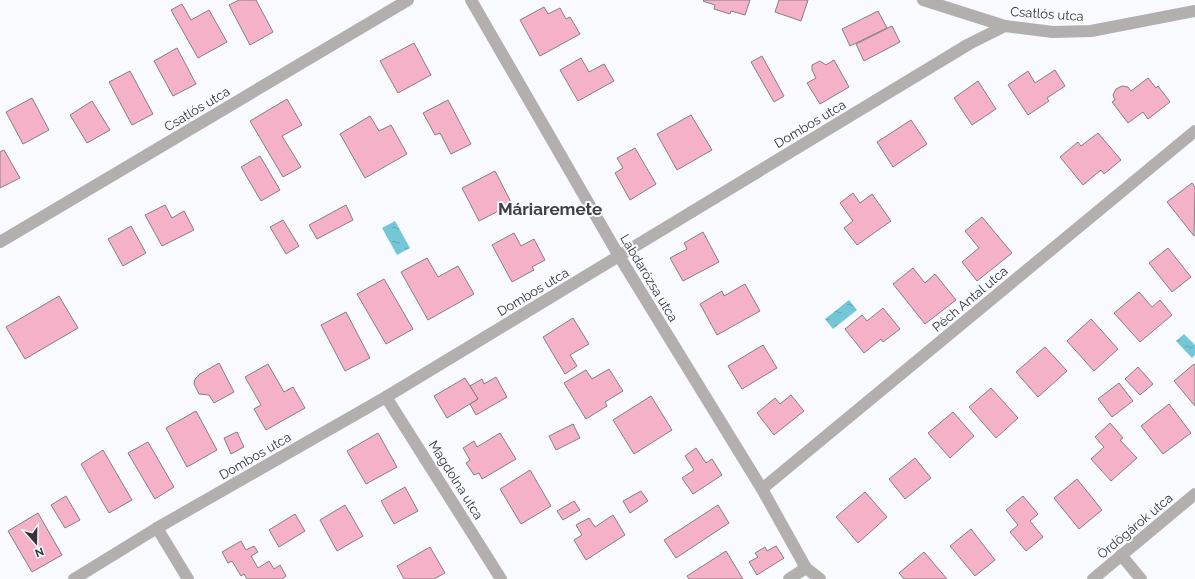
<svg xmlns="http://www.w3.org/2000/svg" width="1195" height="579" viewBox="0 0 1195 579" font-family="Raleway,sans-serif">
<defs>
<pattern id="water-ripples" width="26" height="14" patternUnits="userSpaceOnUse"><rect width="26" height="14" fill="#74c7d7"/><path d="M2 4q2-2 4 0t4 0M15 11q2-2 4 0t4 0" fill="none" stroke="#60a2af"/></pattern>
</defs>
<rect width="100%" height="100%" fill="#f9faff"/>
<g fill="url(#water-ripples)">
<polygon points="395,221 410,248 397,255 382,228"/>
<polygon points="849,300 857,310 833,329 825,319"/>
<polygon points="1184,334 1195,345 1195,355 1192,358 1176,341"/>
</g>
<g fill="#f4b1c7" stroke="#867f81">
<polygon points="239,0 256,0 273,32 250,45 229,5"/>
<polygon points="704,0 750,0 745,15 731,11 730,14 714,9 715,5 703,1"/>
<polygon points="779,0 808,0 801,21 775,12"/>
<polygon points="182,4 191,20 209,10 227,42 198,58 171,10"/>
<polygon points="544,7 548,14 560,8 566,19 570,17 580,34 540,56 520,20"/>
<polygon points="878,11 887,28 850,46 842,29"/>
<polygon points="892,26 900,42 864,61 856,44"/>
<polygon points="414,43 431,75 398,93 380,61"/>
<polygon points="177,48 196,84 173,96 154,61"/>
<polygon points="762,56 784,96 774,102 751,62"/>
<polygon points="581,58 589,72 604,64 614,81 578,101 560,70"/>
<polygon points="834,60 849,87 820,104 807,83 816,78 812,70 812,65 820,61 826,65"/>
<polygon points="1055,70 1065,86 1047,98 1049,101 1028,115 1008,85 1028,71 1035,83"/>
<polygon points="130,71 153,114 132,125 109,82"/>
<polygon points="1148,78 1156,88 1158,86 1170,102 1148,119 1143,112 1128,123 1112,102 1115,100 1113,95 1116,89 1122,86 1128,87 1131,91"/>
<polygon points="978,81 996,109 972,125 954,98"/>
<polygon points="32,98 49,130 23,144 6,112"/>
<polygon points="287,99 302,125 282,136 301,167 283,177 250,121"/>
<polygon points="448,100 471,144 451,154 440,133 435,135 423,113"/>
<polygon points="92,101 110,130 87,143 70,115"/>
<polygon points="691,115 712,150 677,170 657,134"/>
<polygon points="370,116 379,131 391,125 407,154 365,178 340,134"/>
<polygon points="911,120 927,144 893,167 877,142"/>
<polygon points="1098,133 1121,160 1104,174 1101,170 1083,185 1060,157 1078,142 1081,146"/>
<polygon points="635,148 656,184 630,200 615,173 623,168 617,158"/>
<polygon points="4,150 20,178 0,188 0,152"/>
<polygon points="260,156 280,190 261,201 241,167"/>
<polygon points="495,171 512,204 479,221 462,188"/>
<polygon points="1192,183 1195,187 1194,236 1167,202"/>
<polygon points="853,193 860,203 872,194 891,221 857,245 844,228 853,221 840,203"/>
<polygon points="165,205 172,218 184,211 194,230 162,246 145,215"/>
<polygon points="346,205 353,220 317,239 309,225"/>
<polygon points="982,217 1012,253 977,281 962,262 979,248 965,231"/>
<polygon points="283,220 299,246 286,254 270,227"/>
<polygon points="131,226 146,253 123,266 108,239"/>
<polygon points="703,232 719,262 683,281 670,258 687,249 684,243"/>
<polygon points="514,233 521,246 534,239 545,260 532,267 534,270 512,282 492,245"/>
<polygon points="1168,248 1191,277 1172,292 1149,263"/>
<polygon points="427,258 438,277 458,266 474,294 428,320 401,272"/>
<polygon points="913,268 925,283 935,274 956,300 925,324 893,284"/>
<polygon points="384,279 413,329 386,344 357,294"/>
<polygon points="745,284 760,311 717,335 700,304 722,291 724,296"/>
<polygon points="1139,292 1152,307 1160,300 1172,315 1140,342 1114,313"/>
<polygon points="59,296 78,328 25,359 6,327"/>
<polygon points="883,308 900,329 883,342 881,339 864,353 845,329 862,315 867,321"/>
<polygon points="346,312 370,358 345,371 321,325"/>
<polygon points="573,318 589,344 570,355 577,366 565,374 543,337"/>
<polygon points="1091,319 1118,349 1094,371 1067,341"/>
<polygon points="763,345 777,368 742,389 728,366"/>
<polygon points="1045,347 1067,371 1038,397 1016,372"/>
<polygon points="219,363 234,392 214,403 209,395 199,394 194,384 195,379 200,374"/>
<polygon points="268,364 284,392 293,387 305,408 266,430 254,409 261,405 245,377"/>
<polygon points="1194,364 1195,365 1195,406 1174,381"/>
<polygon points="1138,367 1153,384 1140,395 1125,379"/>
<polygon points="609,369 623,391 605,402 607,406 586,419 564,383 586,370 592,379"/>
<polygon points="496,377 507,397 476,415 470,404 478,399 470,386 482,379 484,384"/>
<polygon points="465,378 478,399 447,418 434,396"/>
<polygon points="1119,383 1133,401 1112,417 1098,399"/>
<polygon points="991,388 1018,418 996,438 969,407"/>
<polygon points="791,395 804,411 774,435 757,413 775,398 780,404"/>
<polygon points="651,396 672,430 634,454 613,420"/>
<polygon points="1169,404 1191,433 1163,454 1141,426"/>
<polygon points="196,411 217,450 187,467 166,428"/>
<polygon points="953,412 974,436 950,458 928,433"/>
<polygon points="1110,423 1123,438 1120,440 1137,458 1111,481 1091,459 1104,447 1095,437"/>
<polygon points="573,424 580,438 556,450 549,436"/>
<polygon points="237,432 244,447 231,454 224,438"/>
<polygon points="378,433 397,467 366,484 347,451"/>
<polygon points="500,433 516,459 482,479 479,473 474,475 466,463 470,460 463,448 474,441 477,447"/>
<polygon points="148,442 174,487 155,499 128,453"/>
<polygon points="696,448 706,463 712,459 722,475 693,494 682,478 694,470 685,456"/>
<polygon points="103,450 132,500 109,513 81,464"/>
<polygon points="915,458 931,478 905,499 889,479"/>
<polygon points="530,470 551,506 521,524 500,489"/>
<polygon points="1077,479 1102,510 1079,529 1054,498"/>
<polygon points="405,487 418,511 394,524 381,501"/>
<polygon points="641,491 648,501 630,513 623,501"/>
<polygon points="865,492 887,517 858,543 836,517"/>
<polygon points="66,496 80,520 65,528 51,505"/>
<polygon points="1023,496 1038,514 1030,521 1043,537 1026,551 1010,532 1018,525 1006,510"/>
<polygon points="574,501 580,510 563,520 557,511"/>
<polygon points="345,505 363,536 337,551 320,520"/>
<polygon points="718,505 729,523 676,558 664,540"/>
<polygon points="38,513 62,555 32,572 8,531"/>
<polygon points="295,514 305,531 279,547 269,530"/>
<polygon points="613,515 625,535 586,560 574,540 582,535 576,525 589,518 595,527"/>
<polygon points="971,529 995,560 975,576 950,546"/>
<polygon points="241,541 246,550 254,546 258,552 251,556 258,568 269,561 274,569 280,565 286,576 282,579 247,579 244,574 241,576 232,561 228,563 222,552"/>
<polygon points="776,546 784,558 757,575 749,562 758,557 755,553 765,547 767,551"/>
<polygon points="430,547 445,573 434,579 404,579 397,566"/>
<polygon points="726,551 743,579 689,579 687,576"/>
<polygon points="924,552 947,579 904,579 899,573"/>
</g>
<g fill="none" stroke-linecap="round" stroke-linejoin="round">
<g stroke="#b2afae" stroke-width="12">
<polyline points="471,0 619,256 762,489 806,568 820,579"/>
<polyline points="923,0 1005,26 1053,32 1091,31 1195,11"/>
<polyline points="0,242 408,0"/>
<polyline points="386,397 501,579"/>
<polyline points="762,489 1195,131"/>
<polyline points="157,528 188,579"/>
<polyline points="1121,555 1141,579"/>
<polyline points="74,579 157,528 386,397 969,44 1005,26"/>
<polyline points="789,579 806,568"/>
<polyline points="1093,579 1195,494"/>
</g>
</g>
<g text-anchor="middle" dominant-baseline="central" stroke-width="4" stroke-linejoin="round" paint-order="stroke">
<g font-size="13" fill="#333436" stroke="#f9faff">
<text transform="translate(1047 14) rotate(4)">Csatlós utca</text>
<text transform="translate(197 109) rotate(-31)">Csatlós utca</text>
<text transform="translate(810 124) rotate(-31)">Dombos utca</text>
<text transform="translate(649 278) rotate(59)">Labdarózsa utca</text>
<text transform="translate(533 292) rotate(-31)">Dombos utca</text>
<text transform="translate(970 299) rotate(-40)">Péch Antal utca</text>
<text transform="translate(255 456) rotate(-30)">Dombos utca</text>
<text transform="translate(456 480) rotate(58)">Magdolna utca</text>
<text transform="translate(1135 526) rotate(-40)">Ördögárok utca</text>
</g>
<g font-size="17" font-weight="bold" fill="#404146" stroke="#f9faff">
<text x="550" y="209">Máriaremete</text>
</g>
</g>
<g transform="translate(36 543) rotate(160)" stroke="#f9faff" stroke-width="3" paint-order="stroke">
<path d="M0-3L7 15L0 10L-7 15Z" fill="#333436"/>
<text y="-6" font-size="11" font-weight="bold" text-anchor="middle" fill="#333436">N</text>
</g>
</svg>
